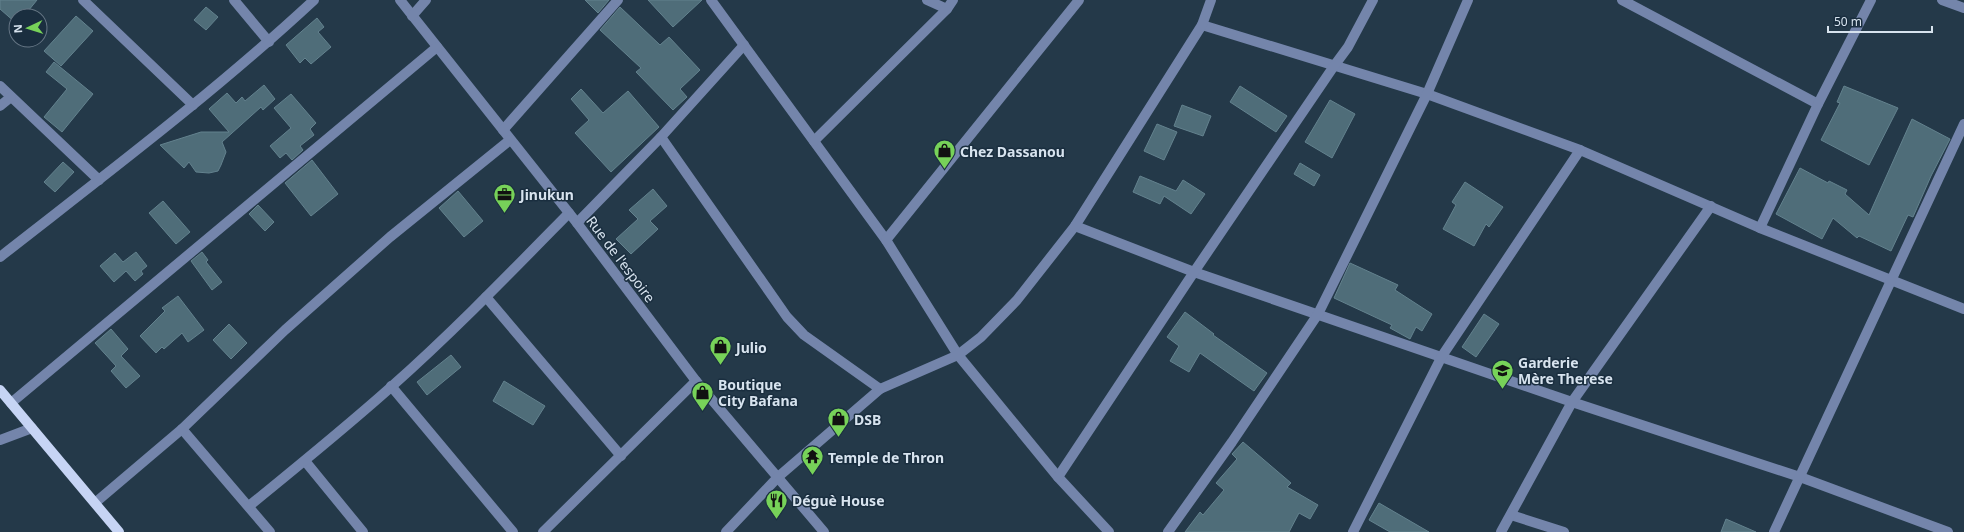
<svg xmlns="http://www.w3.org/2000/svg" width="1964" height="532" viewBox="0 0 1964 532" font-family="'Noto Sans',sans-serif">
<rect width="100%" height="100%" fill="#243949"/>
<g fill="#4f6d79" stroke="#63828e">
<polygon points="0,0 37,0 24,16 16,16 16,23 0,9"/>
<polygon points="585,0 609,0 598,13"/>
<polygon points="648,0 702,0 673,27"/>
<polygon points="206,7 218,17 206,30 194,20"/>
<polygon points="620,7 660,45 669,37 700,70 680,89 687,97 673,110 636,72 641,68 600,30"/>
<polygon points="76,16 93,31 61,66 44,51"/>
<polygon points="317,18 324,27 318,32 331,47 311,64 305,58 300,63 286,45"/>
<polygon points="54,62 93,94 62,132 44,117 67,89 46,72"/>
<polygon points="264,85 275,99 263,110 261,107 222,142 226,152 221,165 218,171 209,173 196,172 189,162 184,168 160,145 201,132 229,132 209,109 227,93 236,103 242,97 245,101"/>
<polygon points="1240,86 1287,116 1276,132 1230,102"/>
<polygon points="1844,86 1898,108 1869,165 1821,140 1840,103 1837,102"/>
<polygon points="581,89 603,113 628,91 659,127 611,172 575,133 589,120 571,99"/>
<polygon points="291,94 316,123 310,129 314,135 300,146 303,150 292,160 286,153 280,158 270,146 291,128 274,108"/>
<polygon points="1330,100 1355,114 1332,158 1305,142"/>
<polygon points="1182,105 1211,116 1203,136 1174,126"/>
<polygon points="1912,119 1950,139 1931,176 1913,217 1908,215 1891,251 1859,236 1857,238 1833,218 1822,239 1776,214 1800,168 1828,183 1829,181 1847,190 1845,194 1869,215"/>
<polygon points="1157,124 1177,132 1164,160 1144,151"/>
<polygon points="312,160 338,194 311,216 285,183"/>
<polygon points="63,162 74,172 55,192 44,182"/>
<polygon points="1300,163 1320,175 1314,186 1294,174"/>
<polygon points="1140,176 1176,191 1183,180 1205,194 1191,214 1164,196 1160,204 1133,192"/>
<polygon points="1465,182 1503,207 1489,227 1486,224 1474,246 1443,229 1456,205 1452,202"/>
<polygon points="653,189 667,206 650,221 658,229 631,254 616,239 638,219 629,210"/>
<polygon points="458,191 483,221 464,237 439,208"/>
<polygon points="163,201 190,232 176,244 149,213"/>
<polygon points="258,205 274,222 265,231 249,214"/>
<polygon points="136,252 147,266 141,271 143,274 135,281 126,271 114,282 100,266 115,253 123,262"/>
<polygon points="202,252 208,260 206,262 222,282 212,290 191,261"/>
<polygon points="1350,263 1398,285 1395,290 1432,314 1422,331 1416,327 1410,339 1390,328 1392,325 1334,298"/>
<polygon points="178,296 204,330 188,342 182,333 164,349 162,347 156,353 140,336 165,311 162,308"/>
<polygon points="1185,312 1214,334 1213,335 1267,373 1254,391 1200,353 1189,372 1170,361 1179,346 1167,337"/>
<polygon points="1484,314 1499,324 1476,357 1462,347"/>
<polygon points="229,324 247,343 231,359 213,340"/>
<polygon points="111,329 128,349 121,356 140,376 126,388 111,371 116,366 95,343"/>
<polygon points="451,355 461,367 427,395 417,382"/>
<polygon points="504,381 545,406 533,425 493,401"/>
<polygon points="1243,442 1291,483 1287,487 1318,505 1310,519 1299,513 1289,532 1185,532 1200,512 1203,515 1224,490 1216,483 1237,459 1232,454"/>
<polygon points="1379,503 1429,532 1390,532 1369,520"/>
<polygon points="1726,519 1756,532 1721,532"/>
</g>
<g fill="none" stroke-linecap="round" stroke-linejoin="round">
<g stroke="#7485ab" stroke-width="10">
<polyline points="83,0 193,105"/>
<polyline points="234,0 269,42"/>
<polyline points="400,0 577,223 696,381 824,532"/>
<polyline points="711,0 886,240 958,355 1058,477 1109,532"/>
<polyline points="927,0 947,9"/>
<polyline points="1622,0 1818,104"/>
<polyline points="1942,0 1964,8"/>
<polyline points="412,16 426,0"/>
<polyline points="1202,25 1427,94 1580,150 1760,228 1964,309"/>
<polyline points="0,86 99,180"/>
<polyline points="0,106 11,97"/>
<polyline points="503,130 618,0"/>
<polyline points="661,137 787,317 804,335 880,389"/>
<polyline points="814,141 947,9 953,0"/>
<polyline points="577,223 661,137 744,45"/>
<polyline points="1075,226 1194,272 1572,402 1800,477 1948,532"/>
<polyline points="1760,228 1818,104 1871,0"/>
<polyline points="886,240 1079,0"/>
<path d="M0 257C106 174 215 92 314 0"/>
<polyline points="486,297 621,456"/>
<polyline points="391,386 513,532"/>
<polyline points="11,403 437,47"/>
<polyline points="182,429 270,532"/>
<polyline points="0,440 32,428"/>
<polyline points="305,461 363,532"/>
<polyline points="1058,477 1194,272 1334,66 1348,47 1373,0"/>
<polyline points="96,502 182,429 285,330 390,237 510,140"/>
<path d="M249 506C297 467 345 428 391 387 453 332 511 272 569 213"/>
<polyline points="1511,515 1564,532"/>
<polyline points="543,532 696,381"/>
<polyline points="726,532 778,477 880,389 958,355 981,337 1017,300 1075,226 1202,25 1211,0"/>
<polyline points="1168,532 1232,442 1318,314 1427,94 1468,0"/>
<polyline points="1353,532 1442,356 1580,150"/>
<polyline points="1501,532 1572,402 1711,206"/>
<polyline points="1774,532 1964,124"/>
</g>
<polyline stroke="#c6d4f4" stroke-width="10" points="0,390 119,532"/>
</g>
<defs>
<symbol id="shop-pin" viewBox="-11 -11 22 30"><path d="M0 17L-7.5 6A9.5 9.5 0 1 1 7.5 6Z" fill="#77d259" stroke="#1a2e3f"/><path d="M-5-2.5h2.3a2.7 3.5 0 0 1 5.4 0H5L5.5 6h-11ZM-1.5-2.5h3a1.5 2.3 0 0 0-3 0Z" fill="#111"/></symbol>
<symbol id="office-pin" viewBox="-11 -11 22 30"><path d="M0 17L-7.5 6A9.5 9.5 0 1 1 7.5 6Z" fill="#77d259" stroke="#1a2e3f"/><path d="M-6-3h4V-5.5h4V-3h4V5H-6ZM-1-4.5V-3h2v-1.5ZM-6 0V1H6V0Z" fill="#111"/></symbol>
<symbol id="school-pin" viewBox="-11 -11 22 30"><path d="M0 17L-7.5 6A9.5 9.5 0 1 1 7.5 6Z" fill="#77d259" stroke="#1a2e3f"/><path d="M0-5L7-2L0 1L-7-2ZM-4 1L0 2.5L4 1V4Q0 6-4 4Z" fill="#111"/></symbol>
<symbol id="temple-pin" viewBox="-11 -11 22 30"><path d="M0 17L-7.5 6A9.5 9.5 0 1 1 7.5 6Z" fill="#77d259" stroke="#1a2e3f"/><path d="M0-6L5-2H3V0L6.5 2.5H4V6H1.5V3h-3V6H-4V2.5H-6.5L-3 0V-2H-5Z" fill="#111"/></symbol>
<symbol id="restaurant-pin" viewBox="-11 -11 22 30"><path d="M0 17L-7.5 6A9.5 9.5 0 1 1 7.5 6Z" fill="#77d259" stroke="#1a2e3f"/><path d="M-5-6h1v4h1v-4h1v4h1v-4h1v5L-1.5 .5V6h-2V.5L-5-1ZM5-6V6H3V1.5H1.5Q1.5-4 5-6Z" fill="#111"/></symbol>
</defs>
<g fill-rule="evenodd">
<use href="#shop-pin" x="932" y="138" width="25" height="34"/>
<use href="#office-pin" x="492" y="182" width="25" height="34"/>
<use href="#shop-pin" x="708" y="334" width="25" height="34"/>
<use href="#school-pin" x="1490" y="358" width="25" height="34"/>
<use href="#shop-pin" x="690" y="380" width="25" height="34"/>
<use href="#shop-pin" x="826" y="406" width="25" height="34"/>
<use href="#temple-pin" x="800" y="444" width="25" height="34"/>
<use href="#restaurant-pin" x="764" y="488" width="25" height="34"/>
</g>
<g text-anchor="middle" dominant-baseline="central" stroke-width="3" stroke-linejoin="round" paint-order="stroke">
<g font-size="14" font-weight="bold" fill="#d7e3ee" stroke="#1a2e3f" text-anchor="start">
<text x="960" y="151">Chez Dassanou</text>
<text x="520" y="194">Jinukun</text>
<text x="736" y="347">Julio</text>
<text x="1518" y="362">Garderie<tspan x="1518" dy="16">Mère Therese</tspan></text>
<text x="718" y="384">Boutique<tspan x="718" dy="16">City Bafana</tspan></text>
<text x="854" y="419">DSB</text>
<text x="828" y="457">Temple de Thron</text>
<text x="792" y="500">Déguè House</text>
</g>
<g font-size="14" fill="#d7e3ee" stroke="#1a2e3f">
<text transform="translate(621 259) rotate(53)">Rue de l'espoire</text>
</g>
</g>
<g transform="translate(28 28) rotate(266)"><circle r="19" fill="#1a2e3f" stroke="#667685"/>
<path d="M0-3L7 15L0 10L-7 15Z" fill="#77d259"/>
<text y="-6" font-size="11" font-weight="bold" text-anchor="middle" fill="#d7e3ee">N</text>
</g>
<path d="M1828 26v6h104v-6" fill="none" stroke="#d7e3ee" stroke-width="2"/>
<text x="1834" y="26" font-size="12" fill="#d7e3ee" stroke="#1a2e3f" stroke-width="3" paint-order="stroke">50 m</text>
</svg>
